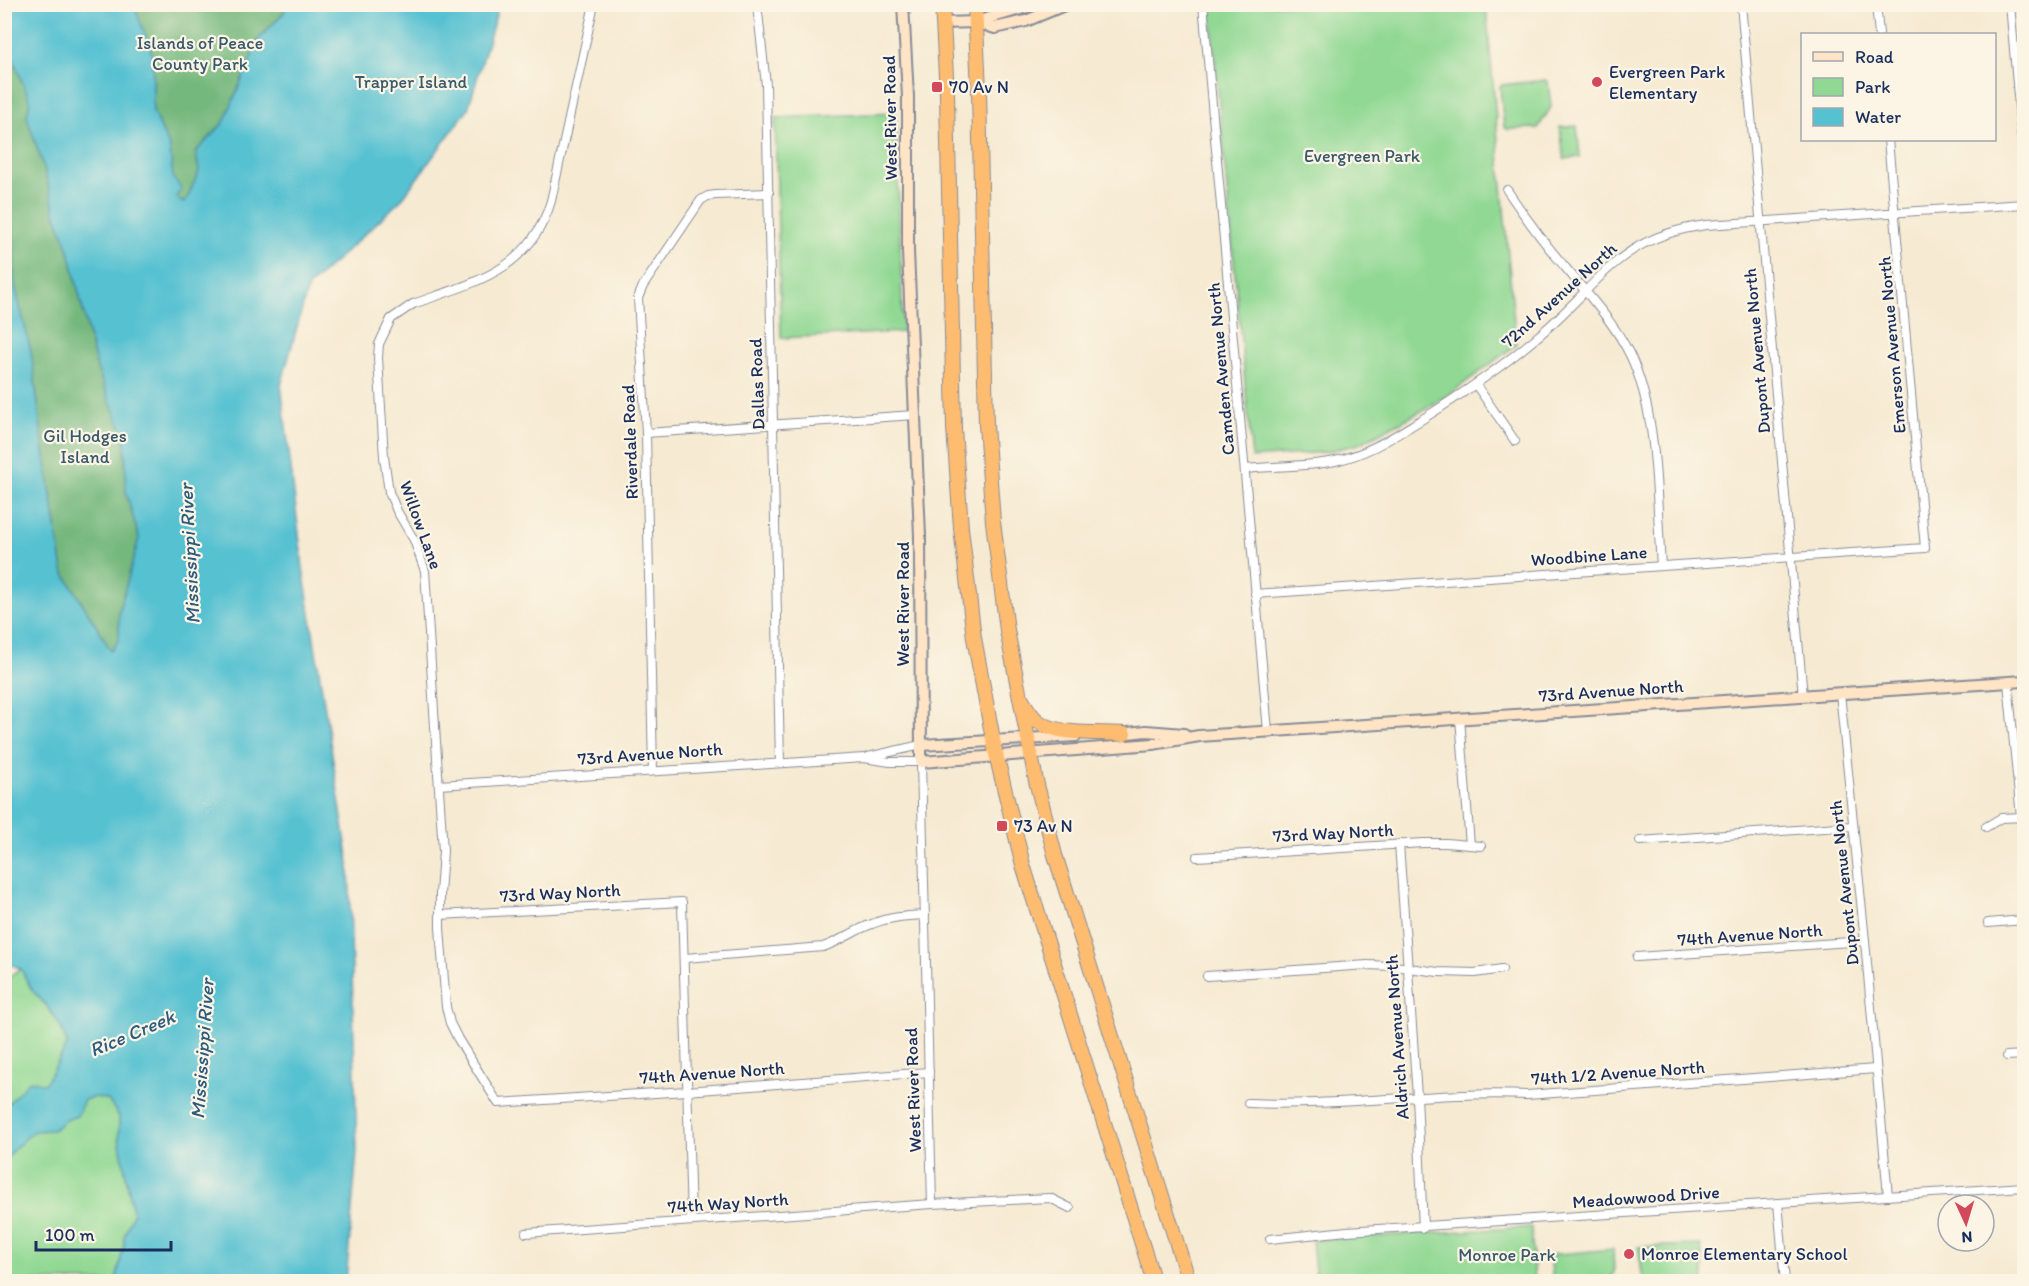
<svg xmlns="http://www.w3.org/2000/svg" width="2029" height="1286" viewBox="0 0 2029 1286" font-family="Itim,sans-serif">
<rect width="100%" height="100%" fill="#fcf5e5"/>
<filter id="ink" filterUnits="userSpaceOnUse"><feTurbulence type="fractalNoise" baseFrequency=".0167" numOctaves="2"/><feDisplacementMap in="SourceGraphic" scale="12" xChannelSelector="R" yChannelSelector="G"/><feConvolveMatrix kernelMatrix="1 2 1 2 8 2 1 2 1" color-interpolation-filters="sRGB"/></filter>
<filter id="wash" filterUnits="userSpaceOnUse"><feTurbulence type="fractalNoise" baseFrequency=".008" numOctaves="4" result="noise"/><feDisplacementMap in="SourceGraphic" scale="24" xChannelSelector="R" yChannelSelector="G"/><feGaussianBlur stdDeviation="1.35" result="paint"/><feColorMatrix in="noise" values="0 0 0 0 0 0 0 0 0 0 0 0 0 0 0 0 0 1.4 0 .05"/><feComposite in="paint" operator="in"/></filter>
<g filter="url(#wash)">
<rect width="100%" height="100%" fill="#f6ead2"/>
<g fill="#90d893" stroke="#568478" stroke-width="1.5">
<polygon points="1210,5 1486,5 1516,345 1454,391 1429,407 1359,444 1326,452 1252,458"/>
<polygon points="1546,80 1548,82 1551,107 1538,128 1507,129 1504,127 1500,87 1502,85"/>
<polygon points="896,113 903,332 781,338 775,118"/>
<polygon points="1577,126 1580,157 1564,159 1560,127"/>
<polygon points="21,969 32,990 46,1005 59,1023 68,1045 56,1064 96,1097 108,1100 119,1116 119,1138 133,1213 124,1237 124,1245 116,1281 5,1281 4,979"/>
<polygon points="1531,1227 1535,1281 1316,1281 1312,1240"/>
<polygon points="1701,1245 1704,1281 1645,1282 1643,1279 1638,1247"/>
<polygon points="1613,1249 1614,1272 1611,1281 1553,1281 1550,1255"/>
</g>
<g fill="#74b87d" stroke="#48746e" stroke-width="1.5">
<polygon points="134,5 286,5 284,12 259,39 224,122 196,152 199,171 187,199 183,203 177,198 178,193 173,178 170,148 153,112 153,72"/>
<polygon points="4,46 8,46 30,101 27,117 44,168 55,213 68,247 96,365 110,402 125,435 126,492 139,538 119,612 119,640 111,651 63,571 43,444 31,351 14,282 14,243 6,191"/>
</g>
<polygon fill="#56c1d1" stroke="#387898" stroke-width="1.5" points="5,4 134,5 151,50 153,72 153,112 170,148 173,178 182,189 178,193 177,198 183,203 187,199 199,171 196,152 224,122 259,39 284,12 286,5 499,5 468,109 401,200 308,287 281,385 303,568 349,863 357,1151 346,1281 116,1281 124,1245 124,1237 133,1213 119,1138 119,1116 108,1100 96,1097 84,1100 77,1116 64,1121 53,1130 34,1131 13,1150 5,1162 5,1107 30,1080 45,1084 68,1044 59,1023 46,1005 32,990 21,969 10,964 5,955 5,105 6,191 14,243 14,282 31,351 43,444 63,571 111,651 119,640 119,612 139,538 126,492 125,435 110,402 96,365 68,247 55,213 44,168 27,117 30,101 8,46 5,46"/>
</g>
<g filter="url(#ink)">
<g fill="none" stroke-linecap="round" stroke-linejoin="round">
<defs>
<g id="street">
<path d="M594 4 551 201C530 271 475 282 413 304L391 319 379 344 378 358 384 457 389 492 397 511 414 540 425 571 443 851 440 894V928L446 1007 450 1023 458 1039 498 1103 687 1091 929 1072"/>
<polyline points="757,4 766,85 780,763"/>
<polyline points="1203,4 1268,731"/>
<polyline points="1741,4 1803,696"/>
<polyline points="1876,4 1879,34"/>
<polyline points="2010,4 2024,164"/>
<path d="M1507 190C1525 217 1544 243 1565 267 1588 295 1614 322 1630 355 1659 415 1656 500 1661 566"/>
<polyline points="1476,385 1515,441"/>
<polyline points="646,433 915,415"/>
<path d="M1245 469C1274 466 1306 467 1335 461 1368 454 1393 437 1421 420 1464 393 1505 365 1543 332 1603 280 1619 237 1706 225L2024 204"/>
<polyline points="1255,594 1925,548 1888,140"/>
<polyline points="2008,682 2021,817"/>
<polyline points="1840,693 1865,941 1888,1196"/>
<polyline points="1460,718 1470,845"/>
<polyline points="868,757 921,745"/>
<polyline points="653,771 646,433 638,298 643,286 701,200 708,196 716,195 769,193"/>
<polyline points="439,785 864,758 890,762 921,762 932,1204"/>
<polyline points="1986,827 2001,818 2024,817"/>
<polyline points="1640,841 1853,826"/>
<polyline points="1399,844 1417,1096 1423,1228"/>
<polyline points="1197,857 1423,843 1446,843 1481,846"/>
<polyline points="440,915 682,902 691,1220"/>
<polyline points="1988,923 2024,920"/>
<polyline points="1637,957 1865,941"/>
<path d="M685 958 823 947C841 941 855 930 872 924 889 917 906 916 925 915"/>
<polyline points="1207,976 1367,965 1394,966 1438,972 1475,973 1502,969"/>
<polyline points="2007,1056 2024,1055"/>
<path d="M1248 1103C1341 1107 1434 1091 1527 1095L1876 1069"/>
<polyline points="1778,1203 1785,1282"/>
<polyline points="526,1233 932,1204 1050,1198 1070,1208"/>
<polyline points="1270,1239 1347,1231 2024,1187"/>
</g>
<g id="secondary">
<polyline points="903,4 908,97 908,251 920,536 921,762 1153,744 1199,736 2024,681"/>
<polyline points="976,22 995,28 1026,21 1067,4"/>
<polyline points="943,23 976,22 1037,4"/>
<polyline points="1119,734 1146,731 1184,734"/>
<polyline points="921,745 1076,736"/>
</g>
<g id="highway">
<polyline points="942,4 947,94 954,428 961,528 974,638 995,750 1023,865 1154,1282"/>
<polyline points="975,4 979,91 986,425 993,522 1007,630 1036,781 1055,855 1189,1282"/>
<path d="M1022 700C1027 708 1031 716 1039 722 1059 736 1101 732 1124 734"/>
</g>
</defs>
<use href="#street" stroke="#888c98" stroke-width="10"/>
<use href="#secondary" stroke="#888c98" stroke-width="14"/>
<use href="#highway" stroke="#888c98" stroke-width="16"/>
<use href="#street" stroke="#fff" stroke-width="8"/>
<use href="#secondary" stroke="#ffe4c6" stroke-width="10"/>
<use href="#highway" stroke="#febc70" stroke-width="14"/>
</g>
</g>
<g fill="#d1495b" stroke="#fcf5e5" stroke-width="2">
<circle cx="1597" cy="82" r="6"/>
<rect x="931" y="81" width="12" height="12" rx="3"/>
<rect x="996" y="820" width="12" height="12" rx="3"/>
<circle cx="1629" cy="1254" r="6"/>
</g>
<g text-anchor="middle" dominant-baseline="central" stroke-width="4.5" stroke-linejoin="round" paint-order="stroke">
<g font-size="18" fill="#38596b" stroke="#fcf5e5">
<text x="200" y="43">Islands of Peace<tspan x="200" dy="21">County Park</tspan></text>
<text x="411" y="82">Trapper Island</text>
<text x="1362" y="156">Evergreen Park</text>
<text x="85" y="436">Gil Hodges<tspan x="85" dy="21">Island</tspan></text>
<text x="1507" y="1255">Monroe Park</text>
</g>
<g font-size="18" fill="#1b2f5e" stroke="#fcf5e5" text-anchor="start">
<text x="1609" y="72">Evergreen Park<tspan x="1609" dy="21">Elementary</tspan></text>
<text x="949" y="87">70 Av N</text>
<text x="1014" y="826">73 Av N</text>
<text x="1641" y="1254">Monroe Elementary School</text>
</g>
<g font-size="18" fill="#1b2f5e" stroke="#fcf5e5">
<text transform="translate(890 118) rotate(-91)">West River Road</text>
<text transform="translate(1559 295) rotate(-42)">72nd Avenue North</text>
<text transform="translate(1892 345) rotate(-95)">Emerson Avenue North</text>
<text transform="translate(1757 351) rotate(-95)">Dupont Avenue North</text>
<text transform="translate(1221 369) rotate(-95)">Camden Avenue North</text>
<text transform="translate(757 384) rotate(-92)">Dallas Road</text>
<text transform="translate(630 442) rotate(-92)">Riverdale Road</text>
<text transform="translate(421 525) rotate(70)">Willow Lane</text>
<text transform="translate(1589 556) rotate(-4)">Woodbine Lane</text>
<text transform="translate(903 604) rotate(-90)">West River Road</text>
<text transform="translate(1611 691) rotate(-4)">73rd Avenue North</text>
<text transform="translate(650 754) rotate(-4)">73rd Avenue North</text>
<text transform="translate(1333 833) rotate(-3)">73rd Way North</text>
<text transform="translate(1844 883) rotate(-96)">Dupont Avenue North</text>
<text transform="translate(560 893) rotate(-3)">73rd Way North</text>
<text transform="translate(1750 935) rotate(-4)">74th Avenue North</text>
<text transform="translate(1397 1037) rotate(-94)">Aldrich Avenue North</text>
<text transform="translate(712 1073) rotate(-4)">74th Avenue North</text>
<text transform="translate(1618 1073) rotate(-4)">74th 1/2 Avenue North</text>
<text transform="translate(913 1090) rotate(-92)">West River Road</text>
<text transform="translate(1646 1197) rotate(-4)">Meadowwood Drive</text>
<text transform="translate(728 1203) rotate(-4)">74th Way North</text>
</g>
<g font-size="20" font-style="italic" fill="#2d5b80" stroke="#fcf5e5">
<text transform="translate(189 554) rotate(-93)">Mississippi River</text>
<text transform="translate(132 1033) rotate(-23)">Rice Creek</text>
<text transform="translate(202 1049) rotate(-86)">Mississippi River</text>
</g>
</g>
<rect width="2029" height="1286" fill="none" stroke="#fcf5e5" stroke-width="24"/>
<rect x="1801" y="33" width="195" height="108" fill="#fcf5e5" stroke="#a2a6af" stroke-width="1.5"/>
<rect x="1813" y="52" width="30" height="9" fill="#ffe4c6" stroke="#a2a6af" stroke-width="1.5"/>
<text x="1855" y="63" font-size="18" fill="#1b2f5e">Road</text>
<rect x="1813" y="78" width="30" height="18" fill="#90d893" stroke="#a2a6af" stroke-width="1.5"/>
<text x="1855" y="93" font-size="18" fill="#1b2f5e">Park</text>
<rect x="1813" y="108" width="30" height="18" fill="#56c1d1" stroke="#a2a6af" stroke-width="1.5"/>
<text x="1855" y="123" font-size="18" fill="#1b2f5e">Water</text>
<g transform="translate(1966 1223) rotate(176)"><circle r="28" fill="#fcf5e5" stroke="#a2a6af" stroke-width="1.5"/>
<path d="M0-4.5L10 22L0 15L-10 22Z" fill="#d1495b"/>
<text y="-9" font-size="16" font-weight="bold" text-anchor="middle" fill="#1b2f5e">N</text>
</g>
<path d="M36 1241v9h135v-9" fill="none" stroke="#1b2f5e" stroke-width="3"/>
<text x="45" y="1241" font-size="18" fill="#1b2f5e" stroke="#fcf5e5" stroke-width="4.5" paint-order="stroke">100 m</text>
</svg>
